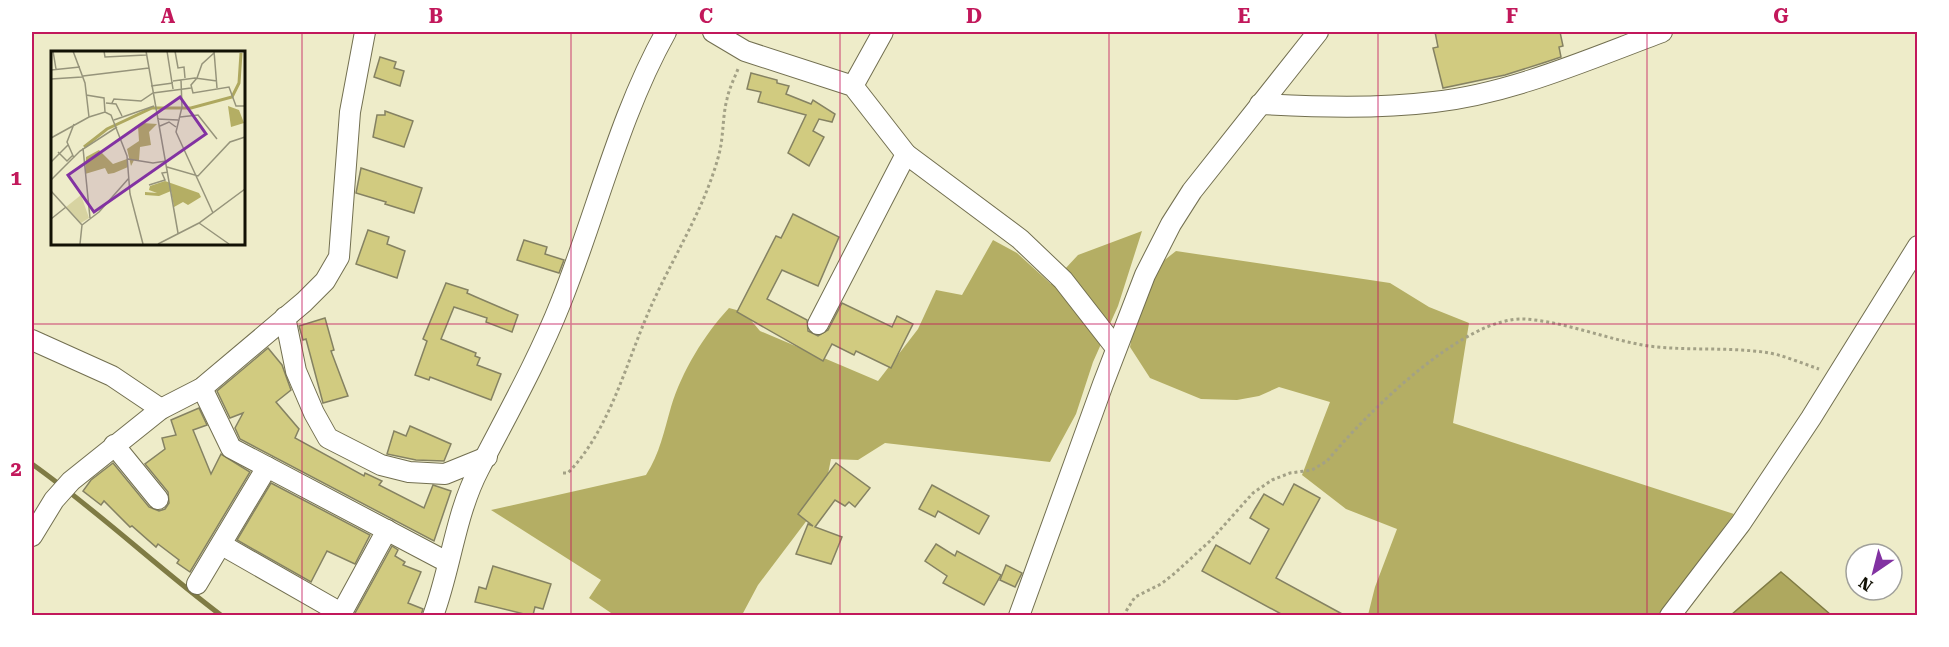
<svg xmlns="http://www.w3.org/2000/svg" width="1949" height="647" viewBox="0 0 1949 647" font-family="'Roboto Serif',serif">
<rect width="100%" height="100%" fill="#eeecc9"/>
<g fill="#b4ae64">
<path d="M1142 231 1118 306 1093 362 1076 414 1050 462 885 443 858 460 831 459 823 499 758 585 742 615H614L589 598 601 580 491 510 646 475C660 453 664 431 671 407 682 371 704 335 729 308L744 312 760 331 878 381 918 329 936 290 962 295 993 240 1017 253 1051 284 1078 255Z"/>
<polygon points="1176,251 1390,283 1429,307 1469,323 1453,423 1734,514 1659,615 1368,615 1375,587 1397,529 1346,509 1302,475 1330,402 1279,387 1259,396 1237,400 1201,399 1150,378 1130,347 1136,314 1157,266"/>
</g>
<polygon fill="#aea85f" stroke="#7f7b44" stroke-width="1.5" points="1781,572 1787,577 1831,615 1731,615"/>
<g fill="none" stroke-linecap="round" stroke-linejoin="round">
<path stroke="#7f7b44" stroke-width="5" d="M32 464C98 511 157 567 222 616"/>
</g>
<g fill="#d1cb80" stroke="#858262" stroke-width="1.5">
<polygon points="1435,32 1560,32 1563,46 1559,47 1561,57 1546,62 1505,75 1443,88 1433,48 1438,47"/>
<polygon points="380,57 396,62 394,68 404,71 400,86 374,77"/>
<polygon points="751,73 777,80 777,83 789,86 786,94 811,104 813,100 835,114 832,122 819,119 813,131 824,137 809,166 788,153 806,115 758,102 761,92 747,89"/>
<polygon points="385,111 413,121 404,147 373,137 377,115 385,115"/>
<polygon points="361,168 422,188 414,213 385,204 386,202 356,193"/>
<polygon points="793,214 839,237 818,286 782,270 767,299 807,320 808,331 818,336 828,330 842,303 892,327 897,316 913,324 891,368 856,351 854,355 832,344 823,361 737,312 776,236 781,238"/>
<polygon points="368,230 389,237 387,244 405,251 397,278 356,264"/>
<polygon points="524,240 547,247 545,254 564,260 559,273 517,260"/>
<polygon points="446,283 468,290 467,293 476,297 518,315 512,332 486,322 487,318 454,307 441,339 476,353 475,356 480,358 477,365 501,374 491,400 430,377 429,380 415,375 427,341 423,339"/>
<polygon points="325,318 334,350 331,351 348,396 323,403 306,339 303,340 299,326"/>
<polygon points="268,348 282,365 291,390 276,402 299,429 295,438 364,476 365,473 382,481 379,485 424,508 433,485 451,491 434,541 240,439 235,428 243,413 230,418 217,391"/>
<polygon points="199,408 207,425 193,430 211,474 221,454 250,472 190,572 177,563 179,560 158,544 156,547 132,526 130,527 104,501 101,505 83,491 91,480 113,463 149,507 159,511 165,509 169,503 168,492 145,464 165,449 162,438 176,435 171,420"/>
<polygon points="410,426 451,444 444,461 416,460 387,454 394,431 406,436"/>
<polygon points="836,463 870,488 855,507 849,502 845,506 835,500 815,527 842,537 831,564 796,554 808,524 813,526 798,514"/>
<polygon points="271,483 370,535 355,564 327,551 311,582 237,540"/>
<polygon points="1294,484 1320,498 1276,578 1344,615 1283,615 1202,571 1216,545 1250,564 1269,529 1250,518 1255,509 1264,494 1283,505"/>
<polygon points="932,485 989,516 979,534 938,511 935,517 919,509"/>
<polygon points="936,544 955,556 957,551 1001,575 984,605 943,583 947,576 925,561"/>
<polygon points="392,546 398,550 395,556 405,562 403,565 421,572 408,603 423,609 421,615 354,615"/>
<polygon points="1006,565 1022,573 1015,587 1000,580"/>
<polygon points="493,566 551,584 543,609 535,607 533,615 528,615 475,602 479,587 486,589"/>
</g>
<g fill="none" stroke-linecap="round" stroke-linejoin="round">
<defs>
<g id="minor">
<polyline points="713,32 745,51 853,86 906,154 1020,239 1063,280 1116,348"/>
<polyline points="853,86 883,32"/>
<path d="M1260 104C1317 107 1377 109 1434 102 1513 93 1589 59 1662 32"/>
<polyline points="285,317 296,371 314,413 328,438 381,465 409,472 445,474 487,457"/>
<polyline points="818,324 906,154"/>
<polyline points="32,340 112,376 161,409"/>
<polyline points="202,388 231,448 447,562"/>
<polyline points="114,445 158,499"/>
<polyline points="32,536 54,500 71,481 161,409 202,388 304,302 325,281 339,257 350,112 365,32"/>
<polyline points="222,545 341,613"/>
<polyline points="197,584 267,467"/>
<polyline points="340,616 387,530"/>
<path d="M433 616C451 568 455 515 479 469 508 413 538 360 561 302 597 212 619 116 666 32"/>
<polyline points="1019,616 1103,384 1145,275 1171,224 1192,191 1318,32"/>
<polyline points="1670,616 1741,523 1811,418 1918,246"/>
</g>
</defs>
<use href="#minor" stroke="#726f50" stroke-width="22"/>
<g stroke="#a3a186" stroke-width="3" stroke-dasharray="3 3" stroke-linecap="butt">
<path d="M563 473H568C610 429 625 366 649 311 671 260 703 212 718 158 724 138 722 118 727 99 729 89 734 79 738 69"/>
<path d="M1123 616 1135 597 1161 584 1175 573 1210 541 1253 493 1272 480 1290 473 1312 470 1327 461C1365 415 1463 316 1525 319 1567 322 1608 340 1649 346 1687 351 1725 347 1763 352 1781 354 1801 363 1819 369"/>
</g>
<use href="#minor" stroke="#fff" stroke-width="20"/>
</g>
<path fill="none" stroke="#c2185b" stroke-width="1.5" stroke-opacity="0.55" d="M302 32V616M571 32V616M840 32V616M1109 32V616M1378 32V616M1647 32V616M32 324H1918"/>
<g transform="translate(51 51)">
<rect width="194" height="194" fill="#eeecc9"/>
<path d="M30 144 38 167 30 172 15 156Z" fill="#d7d3a1"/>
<path d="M177 55 188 59 193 72 180 76ZM91 72 106 73 98 81 100 94 89 96 88 109H83L80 115 76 98 88 90 87 75ZM48 99 62 113 76 108 77 116 63 122 57 123 54 117 34 123 35 106ZM114 130 148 142 150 146 137 154 132 151 123 156 120 140 108 145 94 144V141L106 142 98 139 99 135Z" fill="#b4ae64"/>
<path fill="none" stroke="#aea85f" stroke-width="3" d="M33 96 56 78 101 57H140L181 46 188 32 190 2"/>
<path fill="none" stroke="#96947b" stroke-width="1.5" d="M2 0 5 18M22 0 34 32 38 66M53 0 54 6 95 4M95 0 127 182M116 0 122 38M124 0 127 17 133 16 134 27M163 0 166 37M0 19 29 16M32 25 98 17M146 27 140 34 142 42 178 36 185 55H194M146 27 151 13 163 2M0 28 31 26M130 29 131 56 125 81 162 162M122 30 144 27 166 30M100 35 122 32M35 44 53 47 54 61M55 52 65 53 71 65M61 52 63 48 90 50 102 42 140 37M129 66 147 64 166 88M106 68 127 69M63 69 103 55M23 73 16 91 23 107M109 75 118 71 125 76M0 87 38 66 54 61 60 64 76 105 79 143 92 193M32 97 39 167M7 101 16 110 22 104M77 108 102 112 115 110M0 111 17 94M116 116 147 125 179 91 194 86M0 129 29 100 66 76M98 134 114 129 111 122 117 121M0 140 31 174 29 193M0 168 15 156M148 172 178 193M31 174 48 161 78 127M107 193 148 172 194 138"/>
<path fill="#8232a2" fill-opacity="0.15" stroke="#8232a2" stroke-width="3" d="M129 46 155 83 43 161 17 124Z"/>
<rect width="194" height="194" fill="none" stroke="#121105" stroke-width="3"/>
</g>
<rect width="1949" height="647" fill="none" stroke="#ffffff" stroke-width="66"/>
<g transform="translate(1874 572) rotate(215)"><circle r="28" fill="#ffffff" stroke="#a0a09b" stroke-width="1.5"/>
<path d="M0-4.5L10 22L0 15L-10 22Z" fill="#8232a2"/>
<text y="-9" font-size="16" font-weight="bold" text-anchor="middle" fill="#121105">N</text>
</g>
<rect x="33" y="33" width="1883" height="581" fill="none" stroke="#c2185b" stroke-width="2"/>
<g font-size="20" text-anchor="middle" font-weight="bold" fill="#c2185b">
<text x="168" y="23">A</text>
<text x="436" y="23">B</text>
<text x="706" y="23">C</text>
<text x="974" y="23">D</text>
<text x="1244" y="23">E</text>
<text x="1512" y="23">F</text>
<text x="1781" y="23">G</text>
<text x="16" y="185">1</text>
<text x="16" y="476">2</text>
</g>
</svg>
